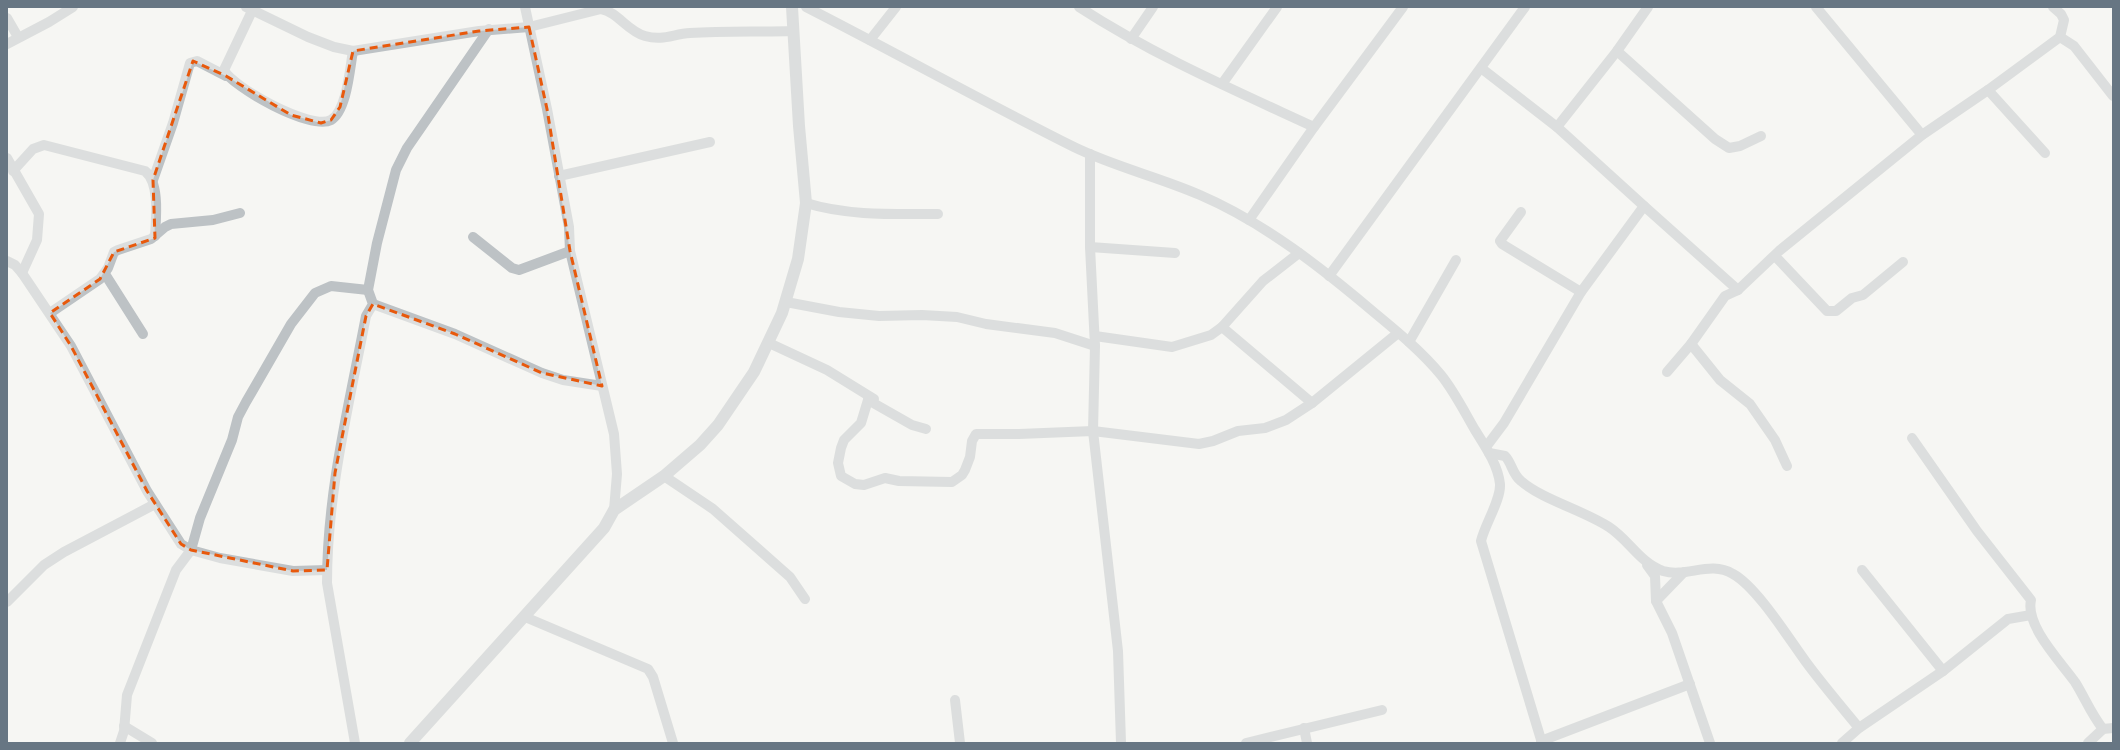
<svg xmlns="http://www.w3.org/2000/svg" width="2120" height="750" viewBox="0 0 2120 750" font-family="'Fira Sans',sans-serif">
<rect width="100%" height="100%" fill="#f6f6f3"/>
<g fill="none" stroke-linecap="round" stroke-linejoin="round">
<g stroke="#bdc2c5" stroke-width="10">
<path d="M246 7 308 37 334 47 353 51 479 31 529 27 601 9C618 12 627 31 645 36 663 41 673 34 690 33 724 31 758 32 792 31"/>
<polyline points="525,7 547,109 569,227 570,251 614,434 617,474 614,510"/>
<path d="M806 7C896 53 984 102 1074 147 1115 167 1159 177 1200 195 1265 223 1323 269 1376 314 1399 333 1422 352 1441 375 1454 391 1464 411 1475 430 1485 446 1498 465 1500 484 1501 500 1485 524 1481 541L1542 743"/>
<path d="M1079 7C1153 55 1234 90 1314 127"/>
<polyline points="1816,7 1922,135"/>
<path d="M252 11 224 70C232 87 311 131 331 120 347 111 350 67 353 51"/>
<polyline points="7,18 18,37"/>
<polyline points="2060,37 2074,46 2113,96"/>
<polyline points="1131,39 1153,7"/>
<polyline points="870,40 896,7"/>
<polyline points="7,44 49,22 73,7"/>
<polyline points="1617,51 1715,139 1729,148 1740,146 1761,136"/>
<polyline points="1481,68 1557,127 1644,206"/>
<polyline points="1222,84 1277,7"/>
<polyline points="1988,90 2045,153"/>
<polyline points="1557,127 1617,51 1648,7"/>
<polyline points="1090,154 1090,247 1095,346 1093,431 1118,651 1121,743"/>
<polyline points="7,158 39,214 37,240 22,273"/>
<path d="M13 171 33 149 44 145 145 171C160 183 156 218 155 236"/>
<polyline points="559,176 710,142"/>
<polyline points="153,180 173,123 190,63 197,61 226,76"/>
<path d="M806 203C848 216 894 214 938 214"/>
<polyline points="1521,212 1500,241 1502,244 1581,292"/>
<polyline points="1249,220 1314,127 1403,7"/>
<polyline points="473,237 512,268 519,270 570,251"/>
<polyline points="1090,247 1175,253"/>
<polyline points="1775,256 1827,311 1836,311 1852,298 1863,295 1903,262"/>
<polyline points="7,261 15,265 22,273 71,346 147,491 181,544 191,550 220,558 293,571 327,570"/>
<polyline points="105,274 143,334"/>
<polyline points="1329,276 1525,7"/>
<polyline points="786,302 839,312 879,316 922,315 957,317 986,324 1055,333 1095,346"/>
<polyline points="373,304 455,334 542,373 563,380 602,386"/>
<polyline points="50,313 100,279 108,268 114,252 118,250 151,239 165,227 171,224 213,220 240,213"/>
<polyline points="1222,327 1312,403"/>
<polyline points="1095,336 1172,347 1211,335 1222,327 1263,281 1299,253"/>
<polyline points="1409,342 1456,260"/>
<polyline points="769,343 827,370 874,399 868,400 912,425 926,429"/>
<polyline points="1691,344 1720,380 1750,404 1775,440 1787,466"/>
<polyline points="1667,372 1691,344 1725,296 1738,290"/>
<polyline points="868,400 861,423 844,440 841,448 838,463 841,476 855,484 864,485 885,478 899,481 952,482 962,475 965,470 970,457 972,441 976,434 1019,434 1093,431 1199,444 1213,441 1238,431 1265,428 1286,420 1312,403 1398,333"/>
<path d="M1912 438 1977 531 2031 600C2025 626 2061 662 2075 682 2085 698 2091 714 2103 729"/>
<polyline points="1486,447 1504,423 1581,292 1644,206 1738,290 1779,251 1922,135 1988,90 2060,37 2064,20 2061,14 2053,7"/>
<path d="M1489 453 1505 456C1512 463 1512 474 1521 481 1543 500 1583 510 1609 527 1629 540 1640 563 1663 571 1687 578 1710 560 1733 574 1757 587 1789 639 1806 662 1823 685 1841 706 1859 728"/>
<polyline points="664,476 713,509 790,577 805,599"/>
<polyline points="1647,565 1655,576 1656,601 1672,633 1710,743"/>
<polyline points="1862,570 1943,671"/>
<polyline points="1656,601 1684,572"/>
<polyline points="7,602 44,565 64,552 155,504"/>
<polyline points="525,617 648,669 653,677 673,743"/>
<polyline points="955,700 960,743"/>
<polyline points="124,726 152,743"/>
<polyline points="1304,728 1307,743"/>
<polyline points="1541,741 1690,684"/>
<polyline points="120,743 124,731 127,695 176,570 191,550 200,518 232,440 238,417 246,402 291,324 315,293 331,286 368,290"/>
<path d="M355 743 327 583C327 492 349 405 366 316L373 304 368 290 377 243 396 170 407 148 489 29"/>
<polyline points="1246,743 1382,710"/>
<polyline points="1842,743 1859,728 1943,671 2008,619 2031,615"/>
<polyline points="2088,743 2103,729 2113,728"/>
</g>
<polyline stroke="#bdc2c5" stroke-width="12" points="410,743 604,528 614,510 664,476 700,445 718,425 754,372 782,313 798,259 806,203 799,126 792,7"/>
</g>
<path d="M0 0H2120V750H0ZM529 27 547 109 570 251 602 386 542 373 455 334 373 304 366 316 335 473 327 570 293 571 191 550 181 544 147 491 71 346 50 313 100 279 114 252 155 238 153 180 193 61 226 76 291 115 321 123 331 120 340 107 353 51 479 31Z" fill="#f6f6f3" fill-opacity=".55" fill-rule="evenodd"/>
<path fill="none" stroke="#e8590c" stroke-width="3" stroke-dasharray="8 5" stroke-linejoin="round" d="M529 27 547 109 570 251 602 386 542 373 455 334 373 304 366 316 335 473 327 570 293 571 191 550 181 544 147 491 71 346 50 313 100 279 114 252 155 238 153 180 193 61 226 76 291 115 321 123 331 120 340 107 353 51 479 31Z"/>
<rect width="2120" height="750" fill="none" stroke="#677683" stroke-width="16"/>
</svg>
